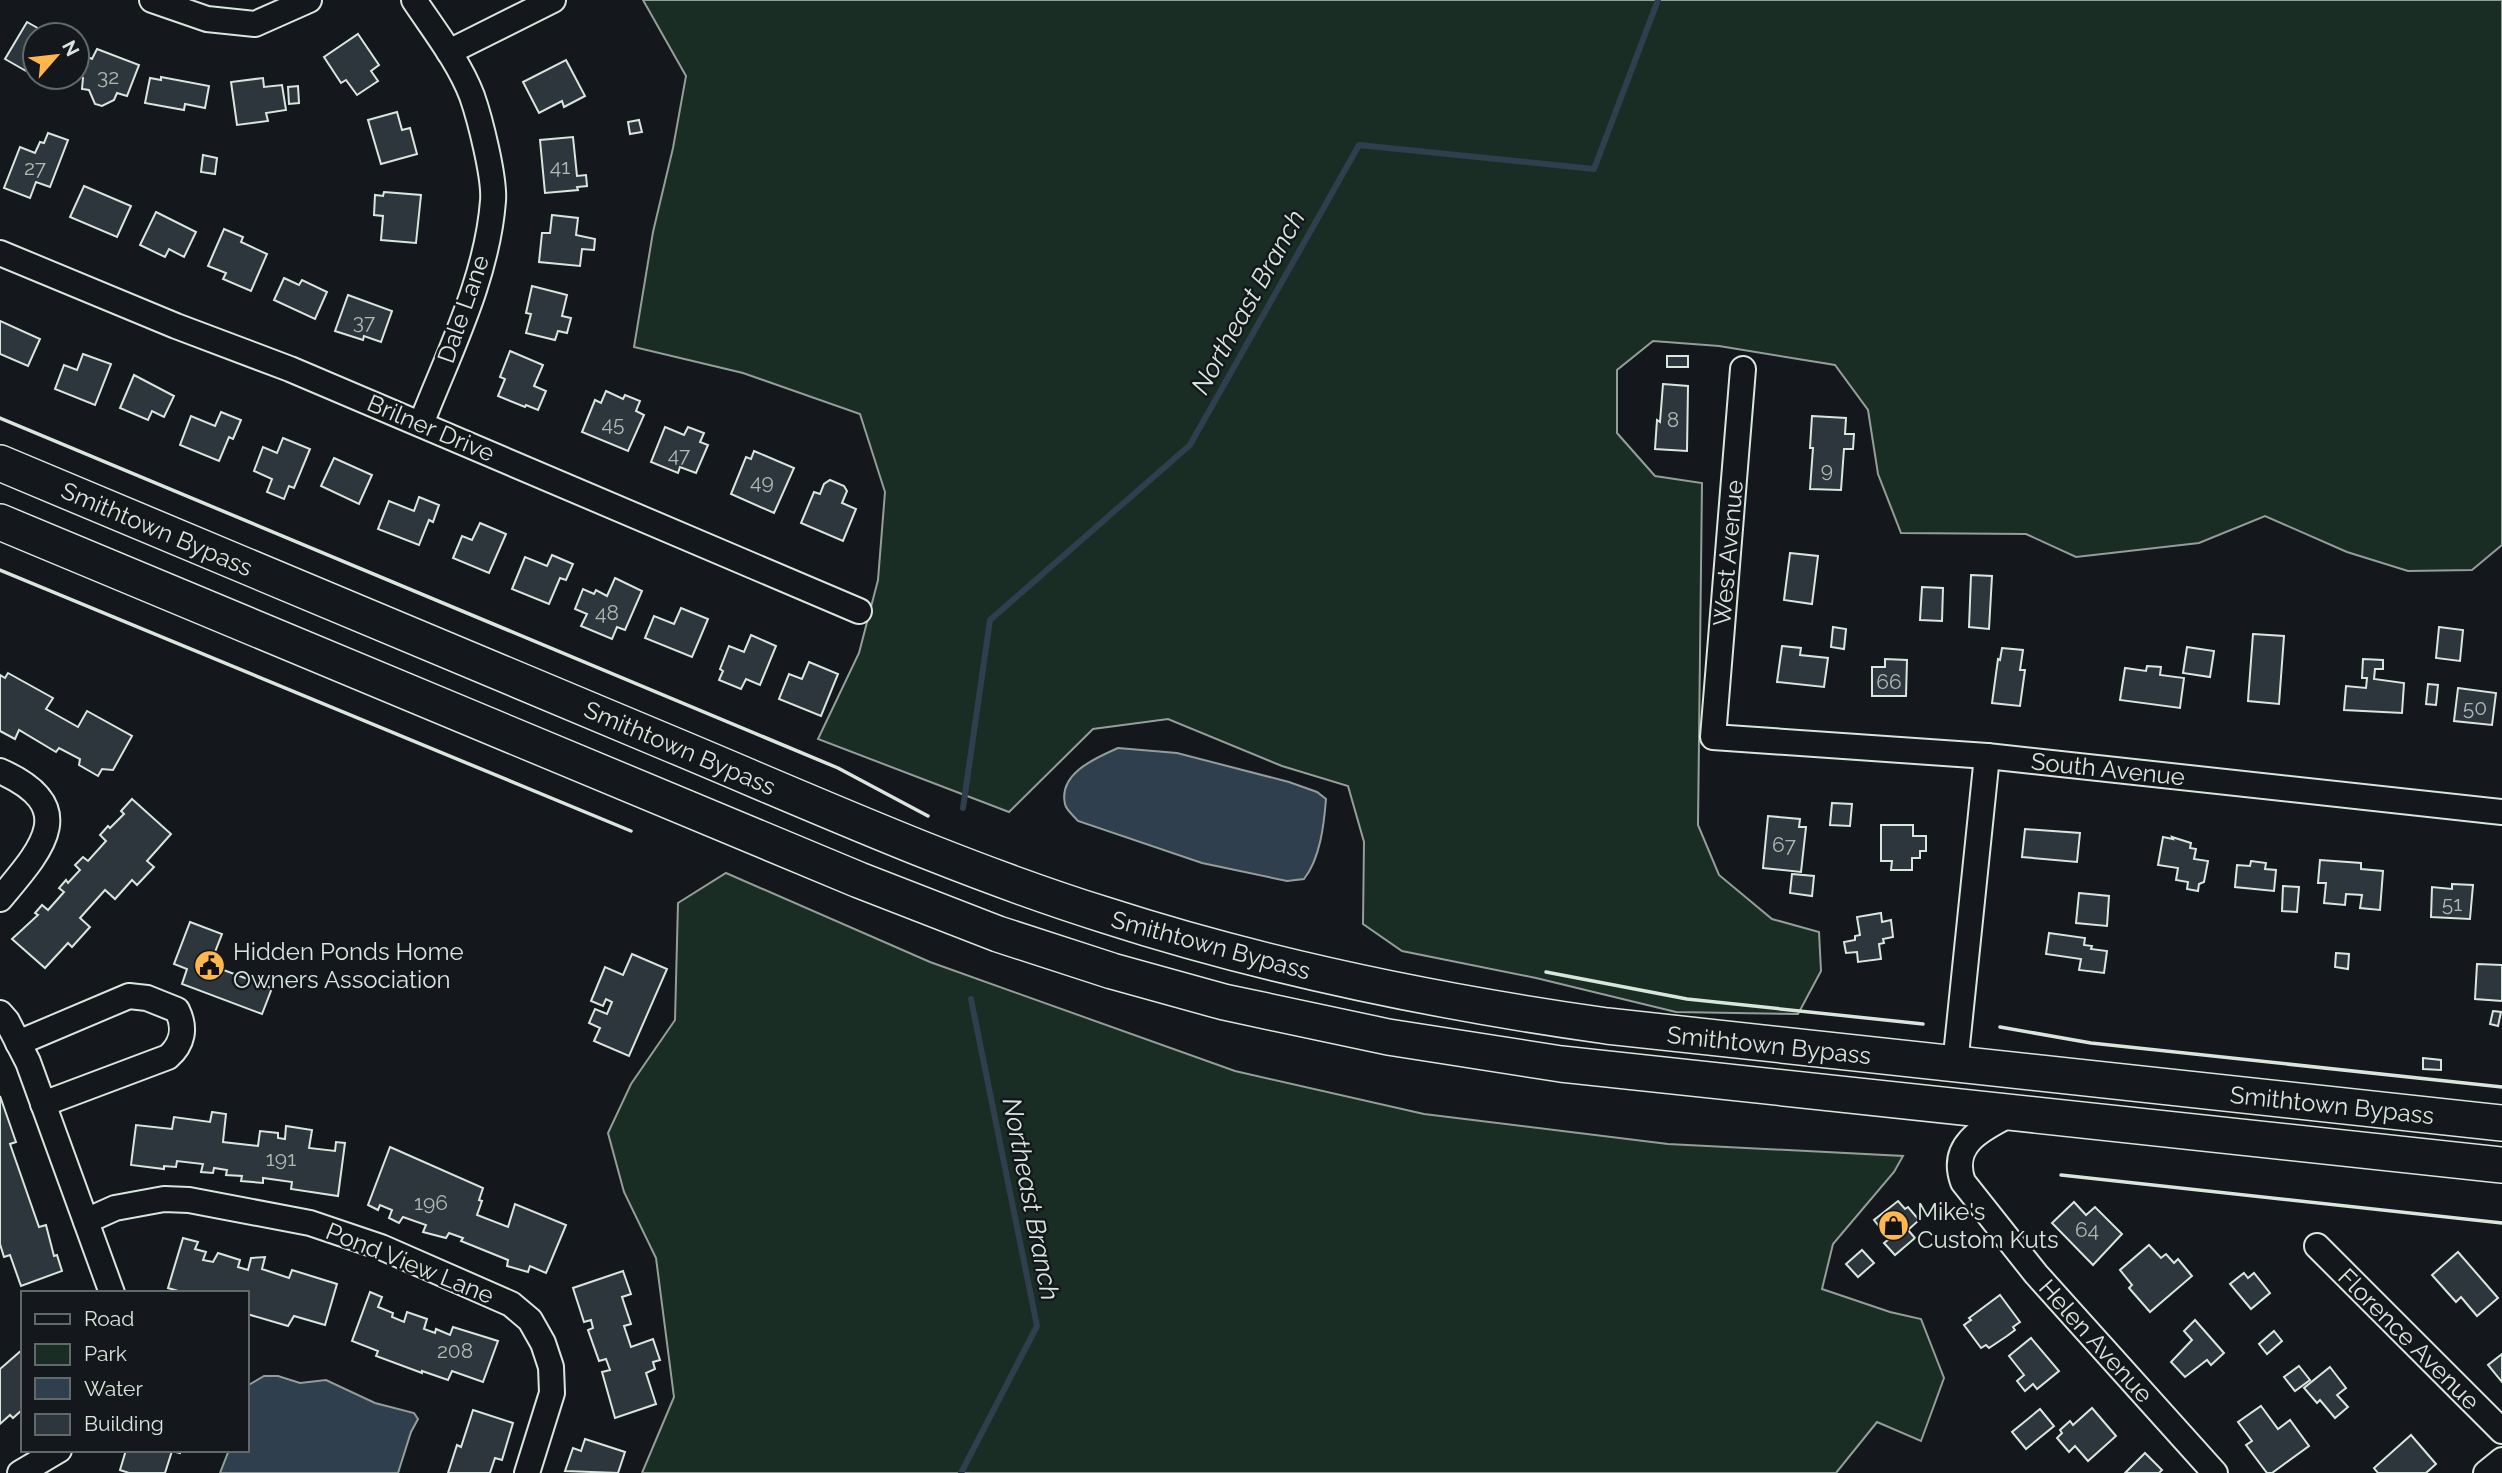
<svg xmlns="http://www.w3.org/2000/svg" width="2502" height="1473" viewBox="0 0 2502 1473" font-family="Raleway,sans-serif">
<rect width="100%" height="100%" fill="#14181c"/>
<g fill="#1a2d24" stroke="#939e99" stroke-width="2">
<polygon points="643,0 2502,0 2502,545 2472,570 2408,571 2347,552 2265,516 2199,543 2076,557 2026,534 1901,533 1878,474 1868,410 1835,365 1719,346 1653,341 1617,370 1617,433 1655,476 1702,483 1698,825 1719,875 1772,919 1819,932 1821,971 1798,1014 1676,1012 1536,978 1402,951 1363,924 1364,842 1348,786 1282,766 1168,719 1093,729 1009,812 818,739 859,653 878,580 885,492 860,414 743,373 634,347 653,232 673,148 686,76"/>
<polygon points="726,873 930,962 1235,1071 1424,1114 1668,1144 1903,1156 1894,1172 1833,1244 1822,1289 1890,1312 1921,1319 1944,1378 1921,1441 1877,1422 1836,1473 642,1473 674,1397 656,1258 624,1192 608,1133 631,1084 675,1020 678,903"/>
</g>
<g fill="#2f3f4d" stroke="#939e99" stroke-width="2">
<path d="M1118 748 1177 753 1289 782 1317 792 1326 799C1324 825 1320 859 1304 879L1287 881 1202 863 1078 821C1074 816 1066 810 1065 804 1058 773 1096 758 1118 748Z"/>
<polygon points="264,1376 278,1376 300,1383 326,1380 375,1403 414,1413 418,1419 411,1432 398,1473 220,1473 229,1450 247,1450 247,1386"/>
</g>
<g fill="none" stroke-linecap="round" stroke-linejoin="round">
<g stroke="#2f3f4d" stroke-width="6">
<polyline points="963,808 990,620 1190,445 1359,145 1594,169 1658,0"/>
<polyline points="961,1473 1037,1326 971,999"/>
</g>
</g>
<g fill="#2c363c" stroke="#d8e6dc" stroke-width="2">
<polygon points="27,22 50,35 35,35 35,56 26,71 5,59"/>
<polygon points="358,34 379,65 371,71 378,81 357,95 346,80 341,83 324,57"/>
<polygon points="97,49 139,65 127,96 117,93 114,100 102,106 95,104 89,90 82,89 83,78 79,75 86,56 92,59"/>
<polygon points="566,60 585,96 564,107 562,101 539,113 523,82"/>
<polygon points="161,77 209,86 205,108 185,104 184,110 145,103 150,78 161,80"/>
<polygon points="263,78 264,87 282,85 286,110 266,113 268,121 237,125 231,82"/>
<polygon points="298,86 299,103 289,104 288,87"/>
<polygon points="397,112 402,130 410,128 417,154 381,164 368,120"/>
<polygon points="639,120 642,132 630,134 628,122"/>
<polygon points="48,133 68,140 50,187 36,182 30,198 4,188 20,147 35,153 40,142 44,143"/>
<polygon points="573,137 577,176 586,175 587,186 577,187 578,190 545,193 540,140"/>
<polygon points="203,155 217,158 215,174 201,172"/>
<polygon points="84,186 131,206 117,237 70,217"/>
<polygon points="384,192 421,195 416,243 381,240 383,216 374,215 375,195 383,196"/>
<polygon points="156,212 196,232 184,257 169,249 165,257 140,245"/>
<polygon points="552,215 578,218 576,235 595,239 594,250 582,249 580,266 539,262 542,233 550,233"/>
<polygon points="224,229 243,237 241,242 267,254 251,291 223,279 226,273 208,266"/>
<polygon points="284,278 299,285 302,280 327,292 315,319 274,300"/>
<polygon points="532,286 567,295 562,316 571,318 567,333 558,331 555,340 526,333 531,314 526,313"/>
<polygon points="348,295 392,311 381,342 364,336 363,340 335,331"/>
<polygon points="0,321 40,339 28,366 0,354"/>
<polygon points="510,351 543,365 534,386 546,391 538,410 526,405 525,407 498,396 505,379 500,377"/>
<polygon points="83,354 111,364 95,405 55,389 64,365 77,370"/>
<rect x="1667" y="356" width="21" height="11"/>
<polygon points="134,375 174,396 164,417 152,411 148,420 120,408"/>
<polygon points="1663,384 1688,386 1687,451 1655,449 1657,420 1660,422"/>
<polygon points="606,391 623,399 625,395 640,401 636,411 644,415 628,451 582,432 595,400 601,403"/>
<polygon points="221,412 241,420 233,439 229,437 219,461 180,445 191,416 215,426"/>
<polygon points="1812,416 1846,418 1845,434 1854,434 1853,449 1844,449 1841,490 1810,489 1813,448 1810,448"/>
<polygon points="665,427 684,435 688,427 704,433 700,442 708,445 696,473 680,467 678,473 651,462"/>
<polygon points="283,438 310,449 294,488 289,486 284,499 267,492 272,479 254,471 263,447 277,453"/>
<polygon points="754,451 794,468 774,513 731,494 746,457 751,459"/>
<polygon points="334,458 372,475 359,504 321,486"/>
<polygon points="830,480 844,486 847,491 842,503 856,509 843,541 801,523 814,492 820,494 824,484"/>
<polygon points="419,497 439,505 433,522 429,520 419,545 378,529 389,501 414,511"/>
<polygon points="480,523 506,534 489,573 453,558 462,536 472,540"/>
<polygon points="1790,553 1818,556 1812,604 1784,600"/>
<polygon points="552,555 573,564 566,580 560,578 549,604 512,589 525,557 547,566"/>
<polygon points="1971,575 1992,576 1989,629 1969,627"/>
<polygon points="615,578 642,591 625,630 617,627 612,639 581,626 587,614 575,609 583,589 594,594 596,590 607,596"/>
<polygon points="1922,587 1943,588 1942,621 1920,620"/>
<polygon points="681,608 708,619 692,657 645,638 654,616 674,624"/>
<polygon points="1833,627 1846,629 1844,649 1831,647"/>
<polygon points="2439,627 2463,630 2460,661 2436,658"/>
<polygon points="2253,634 2284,636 2279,704 2248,701"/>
<polygon points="751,635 776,646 760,685 746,679 741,689 719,680 723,671 720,669 729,646 744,652"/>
<polygon points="1782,646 1801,648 1800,655 1828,658 1824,687 1777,682"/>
<polygon points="2187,647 2214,651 2210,677 2183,673"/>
<polygon points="2002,648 2023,650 2020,670 2025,670 2020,706 1992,703 1998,659 2000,660"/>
<polygon points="1885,659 1907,660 1906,696 1872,696 1872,667 1885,667"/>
<polygon points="2363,659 2383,660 2383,669 2375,669 2374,679 2404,683 2402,713 2344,710 2346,686 2366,688 2367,678 2362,678"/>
<polygon points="809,662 838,674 821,716 779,699 789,674 802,679"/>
<polygon points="2147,666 2161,667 2160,675 2184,678 2180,708 2120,700 2125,668 2146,671"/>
<polygon points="8,673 53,698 46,709 78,727 87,711 132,736 113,770 102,769 98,776 79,765 80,759 59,748 56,752 19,730 15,739 0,731 0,675 5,678"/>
<polygon points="2428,684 2438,685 2436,705 2426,704"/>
<polygon points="2458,688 2496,693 2492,725 2454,721"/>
<polygon points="132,799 171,834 147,861 154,867 137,885 132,880 115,899 105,890 80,918 90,927 72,947 68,943 45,968 12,939 38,915 35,913 42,905 48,910 64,892 59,888 66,880 68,883 80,870 75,865 83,857 88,861 106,841 100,835 108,826 110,828 124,814 121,811"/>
<polygon points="1832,803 1852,804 1850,826 1830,825"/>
<polygon points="1768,816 1800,819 1799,827 1806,827 1801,872 1763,868"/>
<polygon points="1881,825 1913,825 1913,836 1926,836 1926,851 1920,851 1920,858 1912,858 1912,870 1891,870 1892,861 1881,861"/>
<polygon points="2025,829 2080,833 2077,862 2022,857"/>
<polygon points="2163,837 2173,839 2172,837 2191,843 2190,848 2196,849 2194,859 2208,861 2204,882 2199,884 2198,891 2187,889 2188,882 2176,880 2178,868 2158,865"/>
<polygon points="2320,860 2361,863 2361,869 2383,871 2380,910 2360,908 2362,895 2346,894 2345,905 2324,903 2326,883 2318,883"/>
<polygon points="2251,861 2266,863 2265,869 2276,870 2274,891 2235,887 2237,865 2250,866"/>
<polygon points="1792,874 1814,876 1812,896 1790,893"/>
<polygon points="2452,884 2473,885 2470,919 2431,917 2432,887 2452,889"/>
<polygon points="2283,886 2299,887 2297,912 2282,911"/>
<polygon points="2079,893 2109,896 2107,926 2076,923"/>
<polygon points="1881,913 1882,922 1891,920 1893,937 1883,939 1884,943 1879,944 1881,959 1858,962 1857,952 1846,953 1844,942 1855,940 1855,936 1860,935 1857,917"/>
<polygon points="190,922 222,934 210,965 272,988 262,1014 182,984 187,969 174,964"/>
<polygon points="2049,933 2085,938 2084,945 2092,946 2091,949 2107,951 2104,973 2079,970 2081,959 2046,954"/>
<polygon points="2336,953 2349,954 2348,969 2335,967"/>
<polygon points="632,954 667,969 629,1056 594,1041 600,1028 589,1023 595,1009 607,1014 612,1002 606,999 603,1006 591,1001 605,967 623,975"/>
<polygon points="2477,964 2502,965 2502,1001 2475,999"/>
<polygon points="2493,1011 2501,1012 2498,1026 2490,1024"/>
<polygon points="2423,1058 2441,1060 2441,1070 2423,1069"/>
<polygon points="0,1096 16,1142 10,1144 39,1227 46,1225 54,1256 57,1255 62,1271 21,1286 10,1255 4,1257 0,1244"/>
<polygon points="212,1112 226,1114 223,1142 258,1146 260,1131 278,1133 278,1138 285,1139 286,1126 312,1130 309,1148 335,1151 336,1142 345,1143 338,1196 291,1189 292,1182 263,1178 263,1183 241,1181 242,1176 226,1175 227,1170 214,1168 213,1173 201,1172 203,1164 177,1161 176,1167 164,1166 164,1169 131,1165 136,1125 172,1129 174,1117 210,1122"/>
<polygon points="390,1147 483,1188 479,1200 482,1201 477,1215 508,1227 515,1204 566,1225 546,1273 530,1266 528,1272 507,1266 508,1260 461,1241 463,1238 449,1233 446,1238 423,1232 426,1225 403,1217 399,1223 389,1218 392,1210 380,1205 378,1210 368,1205"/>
<polygon points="1898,1201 1905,1209 1908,1207 1919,1220 1908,1230 1915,1238 1895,1255 1884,1243 1889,1239 1874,1220"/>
<polygon points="2074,1202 2086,1215 2095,1207 2122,1234 2093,1265 2052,1223"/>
<polygon points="183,1238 198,1242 195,1249 206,1252 203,1260 213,1262 218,1253 240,1260 238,1267 248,1270 251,1258 265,1257 262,1269 289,1278 292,1270 337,1284 325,1325 294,1316 288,1326 247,1314 247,1293 185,1293 168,1288"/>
<polygon points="2149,1245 2161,1258 2166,1254 2174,1263 2178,1259 2192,1276 2150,1312 2129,1288 2132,1285 2120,1270"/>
<polygon points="1862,1250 1874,1263 1858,1277 1846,1264"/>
<polygon points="2458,1252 2498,1298 2477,1316 2461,1297 2456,1302 2432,1275"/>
<polygon points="623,1271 631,1294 622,1297 631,1324 624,1326 631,1347 653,1339 660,1360 653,1362 655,1369 646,1373 656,1404 615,1418 602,1372 610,1370 606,1359 599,1361 588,1330 593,1328 591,1320 584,1322 573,1288"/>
<polygon points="2244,1273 2248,1278 2254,1273 2270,1293 2251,1309 2230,1284"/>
<polygon points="370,1292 382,1297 378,1307 393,1313 392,1317 404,1322 407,1312 427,1319 424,1329 435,1333 436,1329 450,1335 453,1327 498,1341 483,1382 452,1371 448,1380 422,1371 422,1373 376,1356 378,1351 352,1341"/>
<polygon points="2000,1295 2020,1322 2013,1327 2015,1330 2007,1336 1989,1348 1986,1345 1981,1348 1964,1325 1971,1320 1969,1318"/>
<polygon points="2195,1320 2224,1353 2211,1365 2207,1360 2185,1377 2171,1362 2192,1340 2184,1331"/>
<polygon points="2274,1331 2282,1341 2267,1354 2259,1344"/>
<polygon points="2031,1338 2059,1371 2037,1389 2033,1384 2025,1391 2017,1381 2024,1375 2009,1356"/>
<polygon points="23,1349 23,1409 13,1418 10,1415 0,1424 0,1369"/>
<polygon points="2502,1354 2502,1382 2488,1365"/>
<polygon points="2299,1366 2310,1380 2295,1391 2284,1377"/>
<polygon points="2330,1367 2346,1388 2337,1395 2348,1407 2335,1418 2320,1400 2317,1403 2304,1388"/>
<polygon points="2261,1406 2278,1429 2290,1420 2309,1446 2272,1473 2267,1473 2246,1445 2252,1441 2238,1422"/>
<polygon points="2092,1408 2116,1436 2088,1461 2075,1446 2069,1452 2057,1438 2062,1433 2060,1430 2070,1421 2073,1425"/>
<polygon points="2040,1409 2054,1426 2026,1449 2012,1432"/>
<polygon points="473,1410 513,1423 502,1460 495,1458 490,1473 448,1473 457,1445 461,1447"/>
<polygon points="2411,1435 2436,1464 2426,1473 2378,1473 2374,1468"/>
<polygon points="585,1439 625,1452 618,1473 565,1471 573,1448 581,1451"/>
<polygon points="126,1450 181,1450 180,1453 172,1451 165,1473 129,1473 120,1470"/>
<polygon points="2145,1453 2162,1470 2159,1473 2125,1473"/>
</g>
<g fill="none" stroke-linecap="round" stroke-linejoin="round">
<defs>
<g id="minor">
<polyline points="152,0 207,19 255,24 309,0"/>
<path d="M414 0C434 30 459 62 472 96 480 119 495 178 493 201 487 279 449 352 421 424"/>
<polyline points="449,52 553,0"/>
<polyline points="0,253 176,326 290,369 859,611"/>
<polyline points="1743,369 1713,737 1987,756 2502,812"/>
<path d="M0 771C82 807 41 850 0 899"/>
<polyline points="0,1013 7,1021 28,1062 112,1293"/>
<path d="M18 1043 129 996 147 998 177 1010C186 1028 183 1044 168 1057L43 1104"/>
<polyline points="1955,1065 1987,756"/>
<path d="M2013 1113C1984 1128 1949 1143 1963 1182L2036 1274 2215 1473"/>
<polyline points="86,1221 115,1208 164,1199 189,1200 310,1223 381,1247 511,1304 530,1320 543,1343 551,1367 552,1393 527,1473"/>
<polyline points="2317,1246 2502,1431"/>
<polyline points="20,1473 59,1450"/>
<polyline points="2486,1473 2502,1460"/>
</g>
<g id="highway">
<path d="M0 463C222 556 444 649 666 742 810 802 955 868 1105 915 1269 968 1437 1002 1607 1026L2502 1123"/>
<polyline points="0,522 859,880 998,934 1112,971 1224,1002 1388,1037 1561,1064 2502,1165"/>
</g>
</defs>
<use href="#minor" stroke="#d8e6dc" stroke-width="28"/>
<use href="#highway" stroke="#d8e6dc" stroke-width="38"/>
<use href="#minor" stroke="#14181c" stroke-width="24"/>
<use href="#highway" stroke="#14181c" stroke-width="35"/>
<g stroke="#d8e6dc" stroke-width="3.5">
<polyline points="0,418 838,768 928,816"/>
<polyline points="0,570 631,831"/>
<polyline points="1546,972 1687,999 1923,1024"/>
<polyline points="2000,1027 2091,1043 2502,1087"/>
<polyline points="2061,1175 2502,1223"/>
</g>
</g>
<defs>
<symbol id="civic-disc" viewBox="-11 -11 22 22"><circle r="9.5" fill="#ffb74d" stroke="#14181c"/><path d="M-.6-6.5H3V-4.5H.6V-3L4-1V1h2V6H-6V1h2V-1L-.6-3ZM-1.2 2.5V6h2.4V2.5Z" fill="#111"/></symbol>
<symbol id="shop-disc" viewBox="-11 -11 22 22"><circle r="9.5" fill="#ffb74d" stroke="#14181c"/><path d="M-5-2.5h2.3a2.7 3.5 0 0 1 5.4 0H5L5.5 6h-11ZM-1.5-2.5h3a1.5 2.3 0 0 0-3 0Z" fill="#111"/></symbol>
</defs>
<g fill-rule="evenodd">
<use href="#civic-disc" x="192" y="948" width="35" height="35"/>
<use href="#shop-disc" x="1876" y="1208" width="35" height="35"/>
</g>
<g text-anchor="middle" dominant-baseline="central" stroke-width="5" stroke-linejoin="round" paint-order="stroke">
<g font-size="21" fill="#adbab4">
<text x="108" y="76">32</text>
<text x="560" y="166">41</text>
<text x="35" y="167">27</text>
<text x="364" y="321">37</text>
<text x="1673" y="419">8</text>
<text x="613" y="423">45</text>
<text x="679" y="454">47</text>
<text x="1827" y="469">9</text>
<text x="762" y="481">49</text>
<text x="607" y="612">48</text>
<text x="1889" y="681">66</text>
<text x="2475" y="707">50</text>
<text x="1784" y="844">67</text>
<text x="2452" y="903">51</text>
<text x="281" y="1158">191</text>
<text x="431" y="1202">196</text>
<text x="2087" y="1229">64</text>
<text x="455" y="1350">208</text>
</g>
<g font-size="24" fill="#d8e6dc" stroke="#14181c">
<text transform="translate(463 309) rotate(-71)">Dale Lane</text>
<text transform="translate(431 428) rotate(23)">Brilner Drive</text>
<text transform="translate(157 529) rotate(23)">Smithtown Bypass</text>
<text transform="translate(1728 553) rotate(-85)">West Avenue</text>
<text transform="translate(680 748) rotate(23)">Smithtown Bypass</text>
<text transform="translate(2108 769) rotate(6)">South Avenue</text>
<text transform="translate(1211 945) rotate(15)">Smithtown Bypass</text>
<text transform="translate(1769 1045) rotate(6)">Smithtown Bypass</text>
<text transform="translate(2332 1105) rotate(6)">Smithtown Bypass</text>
<text transform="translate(410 1263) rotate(22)">Pond View Lane</text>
<text transform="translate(2409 1339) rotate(45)">Florence Avenue</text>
<text transform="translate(2096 1341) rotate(48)">Helen Avenue</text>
</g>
<g font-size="24" fill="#d8e6dc" stroke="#14181c" text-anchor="start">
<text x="233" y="951">Hidden Ponds Home<tspan x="233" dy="28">Owners Association</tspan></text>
<text x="1917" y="1211">Mike's<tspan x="1917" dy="28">Custom Kuts</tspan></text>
</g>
<g font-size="26" font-style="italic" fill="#d8e6dc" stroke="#14181c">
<text transform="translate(1248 302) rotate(-61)">Northeast Branch</text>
<text transform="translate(1031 1199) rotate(79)">Northeast Branch</text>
</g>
</g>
<rect x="21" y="1291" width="228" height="161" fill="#14181c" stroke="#626a69" stroke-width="2"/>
<rect x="35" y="1314" width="35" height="10" fill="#14181c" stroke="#626a69" stroke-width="2"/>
<text x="84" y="1326" font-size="21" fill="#d8e6dc">Road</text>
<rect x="35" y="1344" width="35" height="21" fill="#1a2d24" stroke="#626a69" stroke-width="2"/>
<text x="84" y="1361" font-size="21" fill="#d8e6dc">Park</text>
<rect x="35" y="1378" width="35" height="21" fill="#2f3f4d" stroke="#626a69" stroke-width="2"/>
<text x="84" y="1396" font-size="21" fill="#d8e6dc">Water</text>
<rect x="35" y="1414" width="35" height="21" fill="#2c363c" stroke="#626a69" stroke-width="2"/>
<text x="84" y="1431" font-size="21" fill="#d8e6dc">Building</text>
<g transform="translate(56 56) rotate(62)"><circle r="33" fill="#14181c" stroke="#626a69" stroke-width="2"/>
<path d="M0-5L12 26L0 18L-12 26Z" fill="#ffb74d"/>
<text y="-10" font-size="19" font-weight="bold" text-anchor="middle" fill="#d8e6dc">N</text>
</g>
</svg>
